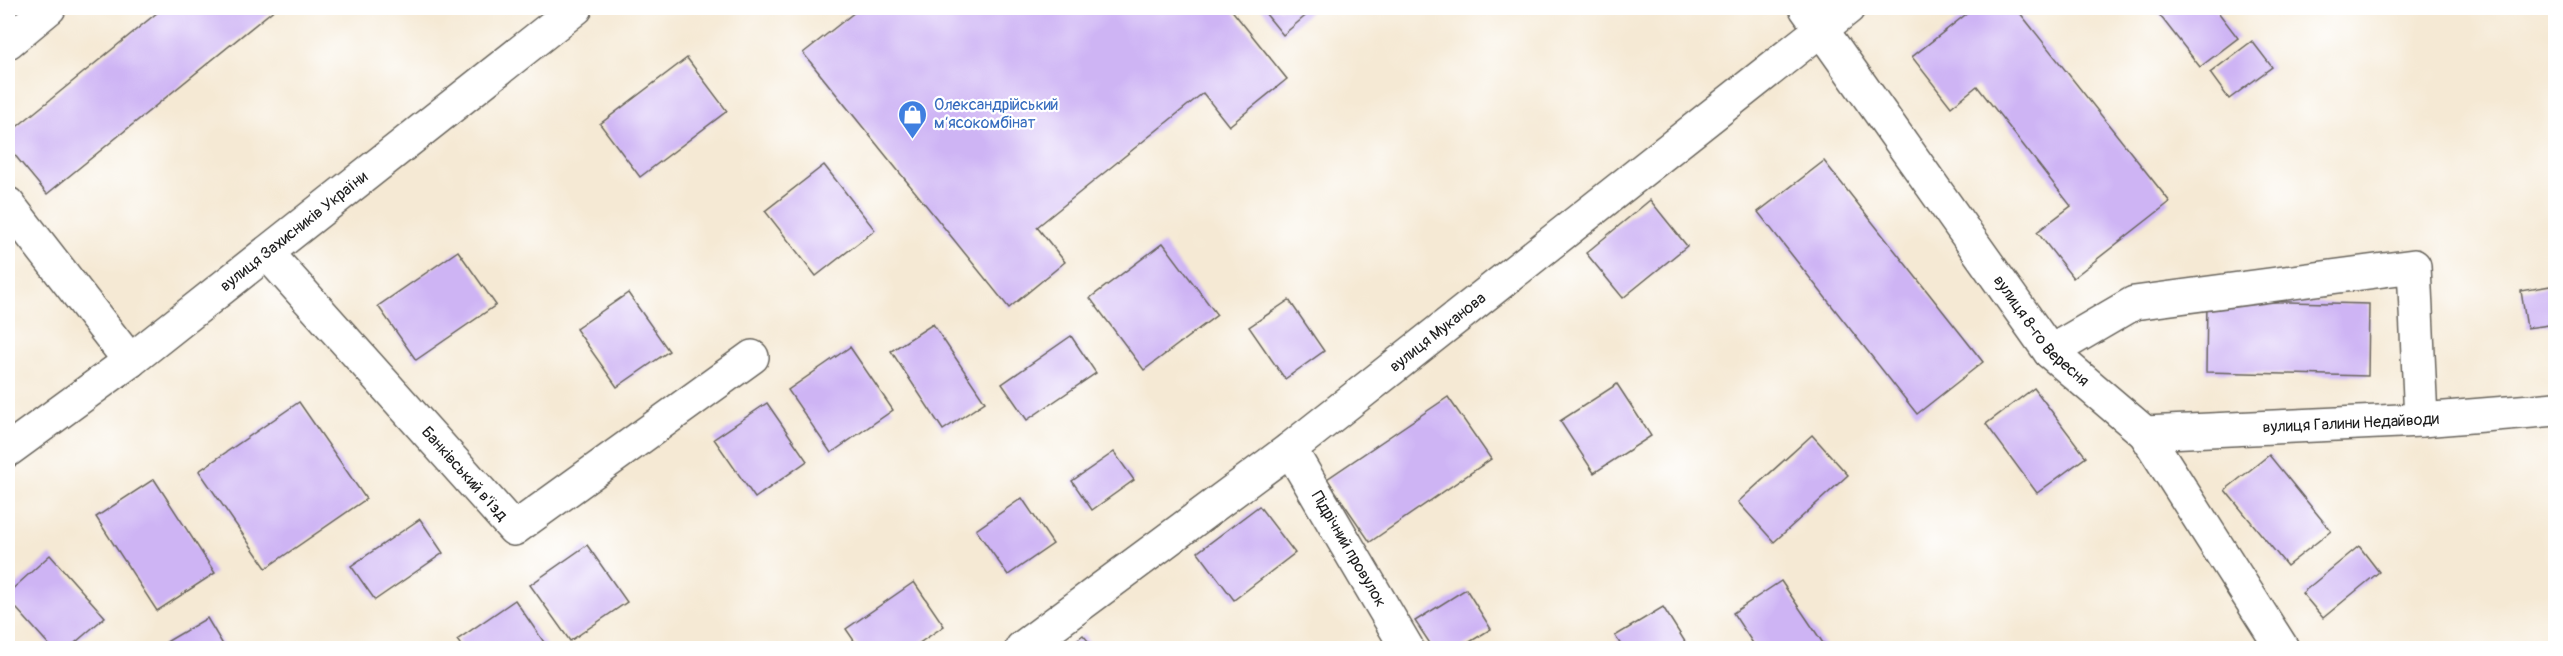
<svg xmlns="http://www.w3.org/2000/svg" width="2563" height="656" viewBox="0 0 2563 656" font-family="Pangolin,sans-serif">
<rect width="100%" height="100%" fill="#fff"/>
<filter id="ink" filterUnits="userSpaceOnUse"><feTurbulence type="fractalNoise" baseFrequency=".0167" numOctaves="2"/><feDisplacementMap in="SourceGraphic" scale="12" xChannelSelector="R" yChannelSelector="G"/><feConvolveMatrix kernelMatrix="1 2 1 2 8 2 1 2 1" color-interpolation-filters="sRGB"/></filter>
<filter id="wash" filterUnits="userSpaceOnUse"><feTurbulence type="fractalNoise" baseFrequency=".008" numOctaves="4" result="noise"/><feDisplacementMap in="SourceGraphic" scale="24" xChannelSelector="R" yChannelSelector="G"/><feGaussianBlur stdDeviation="1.35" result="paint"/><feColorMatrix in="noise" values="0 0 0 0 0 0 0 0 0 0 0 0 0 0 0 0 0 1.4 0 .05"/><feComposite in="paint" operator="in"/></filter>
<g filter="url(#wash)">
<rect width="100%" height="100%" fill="#f5e9d4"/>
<g id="blocks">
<g fill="#ceb4f4">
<polygon points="163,8 276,8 47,194 8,147 8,134"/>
<polygon points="860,8 1230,8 1287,79 1229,126 1203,93 1037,227 1065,262 1009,308 803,53"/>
<polygon points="1261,8 1307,8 1310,12 1283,35"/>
<polygon points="1974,8 2016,8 2170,202 2073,278 2037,232 2071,206 1977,86 1951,107 1912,57"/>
<polygon points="2154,8 2215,8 2238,38 2200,67"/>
<polygon points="2252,41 2272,67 2229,99 2210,73"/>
<polygon points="687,58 727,111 640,177 600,124"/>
<polygon points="1824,161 1983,362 1917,414 1758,212"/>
<polygon points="824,165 875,230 816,276 765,211"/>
<polygon points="1650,200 1687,246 1623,298 1586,253"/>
<polygon points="1163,243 1217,315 1144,370 1090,298"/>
<polygon points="458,251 496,305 416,360 378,306"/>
<polygon points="2556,285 2556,324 2527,328 2521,291"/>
<polygon points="628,293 669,351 617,387 576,329"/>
<polygon points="1289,300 1324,351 1285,379 1249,327"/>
<polygon points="2207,300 2369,304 2368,376 2206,372"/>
<polygon points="933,324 985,402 943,430 891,351"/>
<polygon points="1071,336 1096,373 1027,420 1002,384"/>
<polygon points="850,347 893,410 831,453 788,390"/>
<polygon points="1617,384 1651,436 1594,473 1560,421"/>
<polygon points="2034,388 2086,457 2037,493 1986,424"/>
<polygon points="1448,397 1491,459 1370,542 1327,479"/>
<polygon points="299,402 366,499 266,568 199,471"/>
<polygon points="767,403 807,461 755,498 714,439"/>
<polygon points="1812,435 1848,475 1774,542 1738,502"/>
<polygon points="1114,452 1134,480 1092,510 1072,481"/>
<polygon points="2269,455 2331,531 2287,566 2225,490"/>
<polygon points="154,479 215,573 157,611 96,517"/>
<polygon points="1022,498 1053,544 1008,575 976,530"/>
<polygon points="1259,506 1295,553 1234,600 1198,552"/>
<polygon points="420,519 443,553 375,600 351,566"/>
<polygon points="587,545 627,602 570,641 530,585"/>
<polygon points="2359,546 2379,572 2323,618 2302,593"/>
<polygon points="50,555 105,617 69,648 52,648 8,599 8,593"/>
<polygon points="1781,581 1825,646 1820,648 1756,648 1733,613"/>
<polygon points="914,582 944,626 912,648 859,648 846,629"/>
<polygon points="1466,589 1491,629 1460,648 1433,648 1415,621"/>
<polygon points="515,600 548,648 463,648 457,640"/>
<polygon points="1663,607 1689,648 1623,648 1615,636"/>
<polygon points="207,618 225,648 166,648 163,644"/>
<polygon points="1083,635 1094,648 1066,648"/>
</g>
</g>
</g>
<g filter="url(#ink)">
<use href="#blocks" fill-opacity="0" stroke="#68645c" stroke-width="1.5"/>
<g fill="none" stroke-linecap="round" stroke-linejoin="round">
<defs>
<g id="minor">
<path id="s1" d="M1806 8 2050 352 2145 433 2282 648"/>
<polyline points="8,42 49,8"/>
<polyline points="8,204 130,361"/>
<path id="s2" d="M267 253 514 529 752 357"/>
<polyline points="2050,352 2134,303 2414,266 2421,420"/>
<path id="s3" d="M2145 433 2421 420 2556 409"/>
<path id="s4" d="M1290 449 1407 648"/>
<path id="s5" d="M8 450 130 361 576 8"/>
<path id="s6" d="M1022 648 1290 449 1848 8"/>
</g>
</defs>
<use href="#minor" stroke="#68645c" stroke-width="36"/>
<use href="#minor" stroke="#fff" stroke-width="33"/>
</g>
</g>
<defs>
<symbol id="shop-pin" viewBox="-11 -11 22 30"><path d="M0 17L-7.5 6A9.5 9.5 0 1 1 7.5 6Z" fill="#3f7fe0" stroke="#fff"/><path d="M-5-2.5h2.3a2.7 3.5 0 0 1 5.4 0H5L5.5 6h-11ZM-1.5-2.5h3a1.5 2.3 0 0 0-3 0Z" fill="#fff"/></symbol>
</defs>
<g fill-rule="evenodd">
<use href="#shop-pin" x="896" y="98" width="33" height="45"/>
</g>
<g text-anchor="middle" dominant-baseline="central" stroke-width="4.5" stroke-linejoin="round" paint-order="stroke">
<g font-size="16" fill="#366cbe" stroke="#fff" text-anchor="start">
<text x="934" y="105">Олександрійський<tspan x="934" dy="18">мʼясокомбінат</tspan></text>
</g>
<g font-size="16" fill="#1c1c1c" stroke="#fff">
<text stroke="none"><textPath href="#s5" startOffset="360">вулиця Захисників України</textPath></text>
<text stroke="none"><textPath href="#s1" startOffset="400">вулиця 8-го Вересня</textPath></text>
<text stroke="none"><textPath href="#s6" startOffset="522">вулиця Муканова</textPath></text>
<text stroke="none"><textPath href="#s3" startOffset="206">вулиця Галини Недайводи</textPath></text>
<text stroke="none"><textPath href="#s2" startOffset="296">Банківський в'їзд</textPath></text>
<text stroke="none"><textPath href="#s4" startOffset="116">Підрічний провулок</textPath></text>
</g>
</g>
<rect width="2563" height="656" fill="none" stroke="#fff" stroke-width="30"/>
</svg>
